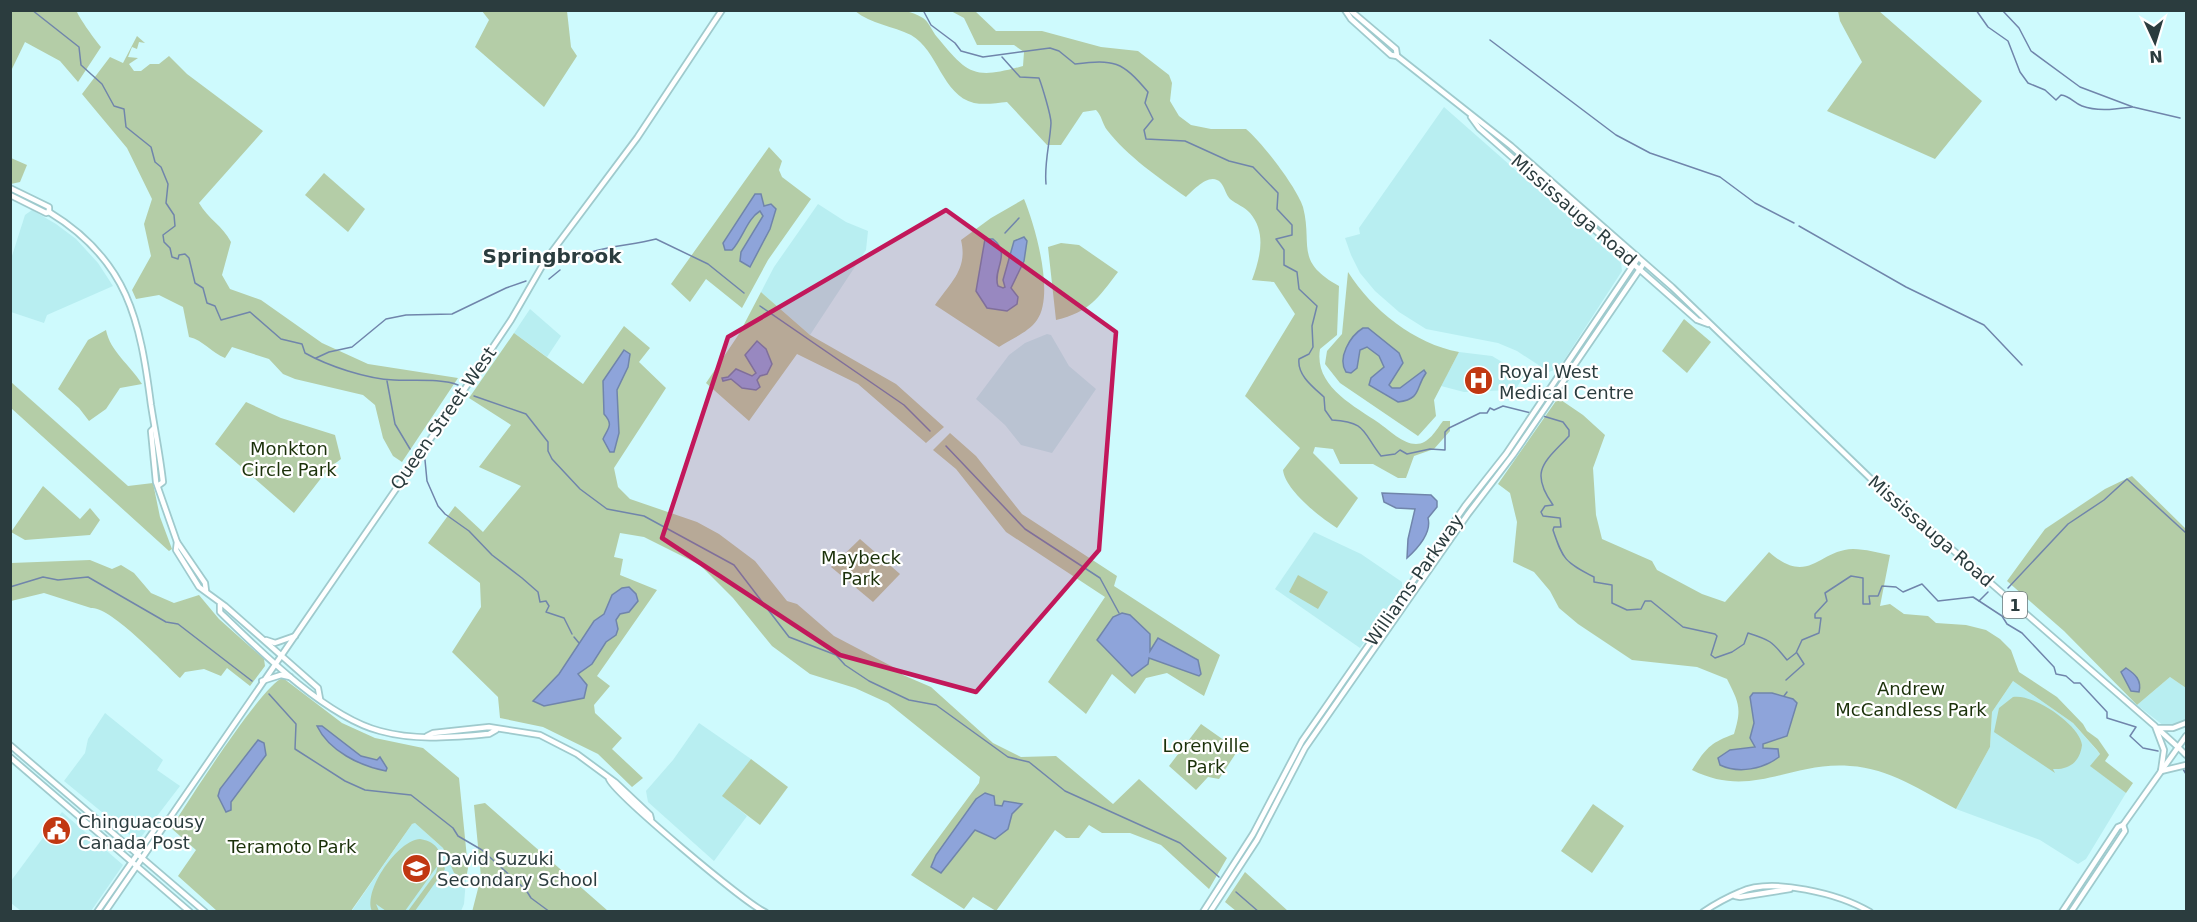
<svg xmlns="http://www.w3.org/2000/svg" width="2197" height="922" viewBox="0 0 2197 922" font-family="'DejaVu Sans',sans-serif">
<rect width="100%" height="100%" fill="#cefafd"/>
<g fill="#b8eef1">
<polygon points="1444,107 1621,263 1622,271 1559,368 1549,372 1517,351 1498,343 1426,329 1399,312 1375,291 1360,273 1351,255 1345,238 1360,234 1359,228"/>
<polygon points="818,204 846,222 868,231 866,250 810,335 761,292 774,267"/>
<polygon points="32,210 56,224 76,239 98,263 113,286 47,315 44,323 11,312 11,259 25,215"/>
<polygon points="530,309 561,336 547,357 514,333"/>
<polygon points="1047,334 1051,335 1069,366 1096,389 1052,453 1021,445 1005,425 976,399 1009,355 1025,343"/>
<polygon points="1459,352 1492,356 1524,375 1516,389 1509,390 1464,392 1441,386"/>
<polygon points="1314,532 1361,554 1402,582 1402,587 1360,648 1275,589"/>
<polygon points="2170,677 2186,688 2186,723 2184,727 2176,730 2168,729 2137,705"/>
<polygon points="2013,681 2073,723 2100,754 2091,766 2126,793 2086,859 2078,864 2040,840 1956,809 1990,747 1992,712"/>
<polygon points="105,713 163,760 157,770 180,786 141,837 136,840 64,781 85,753 88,739"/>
<polygon points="699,723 751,759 723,796 747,816 714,861 648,802 646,791 673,760"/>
<polygon points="62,812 123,865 91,911 21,911 11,903 11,881"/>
<polygon points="415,823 444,849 454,873 466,879 464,904 461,911 351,912 412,824"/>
</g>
<g fill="#b4cda7">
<path d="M11 10 77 12C80 19 95 40 101 47L78 82 60 61 25 42 11 71Z"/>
<polygon points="482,11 567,11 571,47 577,56 544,107 475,47 489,20"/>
<path d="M855 11C878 10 904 6 923 18 929 22 932 31 937 37 968 74 973 80 1023 66L1024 52 1014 45H977L964 18 951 11H975L996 31H1042L1101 47 1138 51 1169 75 1172 83 1170 101 1179 116 1191 125 1211 129H1246C1262 142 1297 188 1303 207 1313 246 1294 261 1339 286L1337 335 1320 349C1314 386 1353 405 1379 423 1389 430 1403 444 1416 444 1429 444 1436 430 1443 421H1450V431L1434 449 1414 456 1406 478H1398L1373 464H1340L1333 449 1315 447 1313 453 1358 498 1337 528C1321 518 1285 490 1283 470L1300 448 1245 396 1295 314 1274 282 1252 280C1260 258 1267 233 1250 213 1245 207 1236 204 1230 199 1226 195 1225 188 1221 183 1210 171 1194 190 1186 197 1159 178 1127 156 1107 130 1102 123 1102 116 1096 110L1083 112 1061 145H1047L1007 102C997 103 985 105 974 103 942 95 938 50 911 35 893 26 871 24 855 11Z"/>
<polygon points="1838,11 1879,11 1982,101 1935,159 1827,111 1862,62 1840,21"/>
<path d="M137 36 145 43 139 42 137 49 132 47 128 57 138 58 129 64 134 71H141L150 64H159L169 56 187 74 263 131 199 203C208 219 223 226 231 242L222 275 230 289 261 300 322 343 368 364 458 378 402 462 393 456 383 438 375 405 363 395 295 379 283 374 269 359 232 347 225 358C212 353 203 340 189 337L183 307 159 295 136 299 132 290 151 256 144 224 152 199 127 148 82 94 110 57 123 63Z"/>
<polygon points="769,147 782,161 779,170 782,177 811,199 768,260 742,308 706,279 690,302 671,284"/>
<polygon points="11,158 27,165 20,182 11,184"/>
<polygon points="324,173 365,209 348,232 305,195"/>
<path d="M1024 199C1035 225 1055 295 1037 320 1029 332 1011 339 999 347L935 305C951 282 968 269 961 240L991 218Z"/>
<path d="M1061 243 1079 245 1118 272C1098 298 1090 312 1056 320L1048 247Z"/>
<path d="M1348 272C1372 310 1415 344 1459 352L1434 400 1436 416 1418 436 1340 383 1325 364 1327 351 1342 334Z"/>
<polygon points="761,292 810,335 896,384 944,427 926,443 858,384 797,354 749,421 706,383 739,334"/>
<polygon points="1684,319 1711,342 1687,373 1662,351"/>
<polygon points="624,326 650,348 639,362 666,388 614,468 618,487 630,499 697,522 719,534 755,561 787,601 797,604 834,636 895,668 903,675 931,687 993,743 1021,757 1056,756 1113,804 1139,779 1227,858 1209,889 1161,845 1130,833 1102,833 1089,825 1079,838 1066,838 1055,830 996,911 973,897 964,909 911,875 979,783 980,777 888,703 855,688 810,674 772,646 733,598 700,565 644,537 620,533 614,557 623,559 620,575 657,590 597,676 610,686 594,705 595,713 622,738 612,749 643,778 632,787 598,754 543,727 500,718 498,697 452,652 481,607 480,583 428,543 455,506 483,532 521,486 479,467 511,425 469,398 514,333 583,384"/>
<path d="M106 330C110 351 130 365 142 384L120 388 106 409 89 421 79 408 58 389 88 340Z"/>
<polygon points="11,382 128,486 153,483 160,517 172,549 169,551 11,408"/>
<path d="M1558 398 1583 415 1605 435 1593 468 1596 515 1602 539 1652 561 1657 570 1702 594 1725 602 1769 552C1809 587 1818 550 1853 549 1865 549 1879 553 1890 555L1880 606 1890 604 1904 614 1928 616 1936 623 1966 625 1986 630 2000 639 2011 650 2019 672 2057 697 2083 724 2087 731 2098 739 2109 755 2105 761 2133 783 2126 793 2090 766 2100 754 2097 750 2073 723 2013 681 1992 712 1990 747 1956 809C1922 791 1889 768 1850 766 1790 761 1752 800 1692 770 1706 748 1710 743 1734 734 1742 708 1739 703 1727 679L1697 667 1632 660 1578 624 1559 608 1550 591 1534 572 1513 562 1517 522 1510 493 1498 484Z"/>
<polygon points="246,402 281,418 335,435 341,459 329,468 294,513 215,444"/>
<polygon points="950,433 976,456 1022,514 1117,576 1114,586 1220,655 1204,696 1167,673 1146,678 1135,694 1112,674 1086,714 1048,682 1105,597 1006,532 956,469 933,450"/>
<polygon points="2132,476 2186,529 2186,688 2170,677 2137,705 2064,631 2007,581 2045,529 2105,489"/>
<polygon points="43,486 80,519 90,508 100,520 90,535 25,540 11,532"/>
<polygon points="860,539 900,574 873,602 831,567"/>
<path d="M90 560 112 569 121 565 134 573 151 593 174 603 199 595 219 619 264 659 265 666 250 686 227 668 221 676 204 669 185 672 180 678C165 664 109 605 91 608L44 593 11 601V563Z"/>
<polygon points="1298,575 1328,592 1318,609 1289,592"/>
<path d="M283 678 342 723 375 738 423 748 459 778 468 868 466 879 454 873 443 848 415 823 412 824 351 911H217L178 876 196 850 171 828C186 805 263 683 283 678Z"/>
<path d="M2013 697C2033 693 2080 725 2082 745 2080 762 2069 770 2053 769L2055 773 1994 732 1999 708Z"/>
<polygon points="1201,724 1238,750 1219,779 1208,777 1196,790 1169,766"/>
<polygon points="751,759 788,787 760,825 722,796"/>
<polygon points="485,803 608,911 472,912 481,877 474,805"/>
<polygon points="1593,804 1624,826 1592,873 1561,851"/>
<path d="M420 839C439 842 441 854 445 869L415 911H408L436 873 438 865 405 911H386L376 904 379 911H372C363 890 398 840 420 839Z"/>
<polygon points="1245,872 1288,911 1289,911 1236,911 1225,902"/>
</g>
<g fill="#8ea4da" stroke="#7085ab" stroke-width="1.5">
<path d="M755 194H761L764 206 771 204 776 209 770 229 750 267 740 261 741 252 763 216 760 211C747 219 743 238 732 250H725L723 243Z"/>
<path d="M1024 237 1027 241 1024 261 1011 288 1018 297 1017 304 1007 311 987 308 976 291 985 239H993C1012 254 992 270 998 286L1003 288 1005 287 1003 280 1014 241Z"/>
<path d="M1363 328H1368L1399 353 1403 363 1389 385 1392 388H1400L1424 370 1426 373C1415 388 1422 399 1398 402L1369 385 1371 378 1384 367 1379 356 1367 347 1360 350 1357 368 1351 373 1346 372C1337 358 1350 336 1363 328Z"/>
<polygon points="757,341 766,349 772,364 767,374 760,376 757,380 760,387 756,390 742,388 731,379 723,381 722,378 728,377 736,369 752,376 756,373 745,355"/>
<path d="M624 350 630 354 628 367 617 390 619 433 614 452H610L603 439C608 428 614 425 604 414L603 381Z"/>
<path d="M1382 493 1431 495 1437 501V507L1428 518C1432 533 1418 548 1407 558L1408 539 1415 509 1396 508 1384 502Z"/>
<polygon points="629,587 636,594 638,601 629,612 620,614 616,620 618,629 616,635 606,642 592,664 578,674 587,685 584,698 544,706 533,701 559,674 594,621 604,614 612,595 622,588"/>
<polygon points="1122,613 1130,615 1150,634 1150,651 1158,638 1198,660 1201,674 1199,676 1149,658 1148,664 1132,676 1097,640 1113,617"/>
<path d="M2126 668C2135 674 2142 680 2139 692L2131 691 2121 672Z"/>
<path d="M1772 693 1793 699 1797 703 1787 736 1763 744V748L1778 749 1779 757C1763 769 1739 774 1720 765L1718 758 1730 750 1755 747 1750 738 1754 723 1750 697 1753 693Z"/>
<path d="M317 726H322L361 756 377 760 380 757 387 768 386 771C360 766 329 751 317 726Z"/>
<polygon points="258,740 264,743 266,755 231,802 231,810 226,812 218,796 220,789"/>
<polygon points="985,793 994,796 995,805 1002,806 1004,801 1022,804 1012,814 1008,829 995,839 975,830 941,873 931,867 936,855 976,799"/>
</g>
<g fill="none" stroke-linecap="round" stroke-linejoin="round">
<g stroke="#7085ab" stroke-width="1.5">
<path d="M32 10 79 47 81 65 102 84 114 106 124 109 126 127 151 147 155 162 161 167 168 184 166 203 174 215 175 226 163 235 164 242 170 248 172 257 178 259 179 255 185 254 189 258 195 283 203 288 207 303 215 306 221 320 250 312 281 339 302 344 305 353C328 366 367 379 394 380 412 381 442 378 458 385"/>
<path d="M923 10 931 25 955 43 961 51 983 57 1050 48 1059 51 1075 64C1114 59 1122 61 1148 92L1145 103 1153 119 1144 130 1146 139 1185 141 1229 161 1253 167 1278 193 1277 209 1292 225V235L1276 239 1284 250V265L1297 272 1299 289 1317 306 1312 326 1313 347 1309 354 1299 359C1297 375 1313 387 1324 397L1325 410 1332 420C1367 422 1362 432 1381 456L1395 454 1400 450 1407 454 1430 449 1445 450V432L1449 428 1480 413H1487L1490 408 1494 410 1503 406 1539 415"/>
<path d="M1976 10 1988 27 2008 41 2020 72 2028 83 2045 90 2056 100 2061 95C2070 96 2074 103 2082 106 2098 112 2116 109 2132 107"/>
<polyline points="2002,10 2019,28 2031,51 2080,87 2133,107 2180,118"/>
<polyline points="1490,40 1616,135 1650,153 1720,177 1755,203 1794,223"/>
<path d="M1002 57 1020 77 1039 78C1042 86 1051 115 1051 123 1050 143 1044 163 1046 184"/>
<polyline points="1799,226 1906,287 1984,325 2022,365"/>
<polyline points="1005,233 1019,218"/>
<path d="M569 263C595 245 627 247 656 239L708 264 744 293"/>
<polyline points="549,279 560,270"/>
<polyline points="760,306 904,405 930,431"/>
<polyline points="316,358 329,352 352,347 386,319 406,315 452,314 506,288 526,281"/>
<polyline points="387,381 395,424 410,449"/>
<polyline points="474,396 526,414 548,442 548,451 552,459 580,489 607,509 644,516 734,565 789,637 836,655 845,665 869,681 909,700 936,705 1008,757 1029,762 1065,791 1180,843 1219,877"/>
<path d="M1543 416 1563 422 1569 430V436C1546 461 1528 470 1553 505L1545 506 1541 512 1543 516 1560 518 1561 527H1554L1553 530C1563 560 1565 562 1594 577V582L1612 585V603L1627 610 1641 609 1645 601H1651L1683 627 1715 634 1717 636 1711 655 1715 658 1732 652 1744 644 1748 633C1770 640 1772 641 1787 660L1796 653 1802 640 1819 633 1821 618H1815V614L1827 601 1825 593 1851 576 1863 578V604H1870L1869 596H1878L1882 586 1896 587 1903 592 1922 584 1938 601 1973 597 2002 616 2007 624 2022 633 2054 667 2056 674 2066 676 2074 683H2080L2107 712V718L2136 727 2130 736 2143 748 2158 751"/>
<polyline points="946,446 1025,529 1100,578 1119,613"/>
<polyline points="425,460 427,481 438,506 445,514 469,531 492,555 522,578 538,592 540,602 546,601 549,606 546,612 564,618 572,634"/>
<polyline points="10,587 43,577 58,580 88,577 166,622 178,624 252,681"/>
<polyline points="2008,588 2068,524 2104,500 2127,479 2186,533"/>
<polyline points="1979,601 1988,592"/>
<polyline points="574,637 579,643"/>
<polyline points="1786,680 1804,664 1797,653"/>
<polyline points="269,694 296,724 295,749 345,781 365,790 411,795 453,828 458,836 482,850 526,890 531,898 550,912"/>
<polyline points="1784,696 1787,692"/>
<polyline points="2183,769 2186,774"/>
<polyline points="1236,892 1259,912"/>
</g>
<defs>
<g id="secondary">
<polyline points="10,188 49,207 49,212"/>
<path d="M10 195 46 213 49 212C128 260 140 320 151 405 155 431 160 455 163 482L159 485"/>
<polyline points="154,428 151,431 156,482 177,542 176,550 199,587 225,606 318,688 320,699"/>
<polyline points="177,542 205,583 206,591"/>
<path d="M220 604V612C260 651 326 717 380 731 416 741 452 737 489 734L496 730"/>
<polyline points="266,640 275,643 295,636"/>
<polyline points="262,681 281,675 290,677"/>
<polyline points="427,736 433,733 489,727 540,735 577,754 615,782 650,815 651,819"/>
<polyline points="10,745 205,912"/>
<polyline points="2179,748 2186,755"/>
<polyline points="10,757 190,912"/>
<path d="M609 779C614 793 747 905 765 912"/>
<polyline points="1735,896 1740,897 1790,889"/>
<polyline points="97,912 157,826 162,825"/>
<polyline points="105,912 462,393 511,320 545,261 637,138 722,10"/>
<polyline points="1203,912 1253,834 1302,741 1465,506 1506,454 1638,258"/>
<polyline points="1210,912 1257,840 1305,748 1468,514 1513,455 1644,263"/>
<path d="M1703 912C1715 904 1728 897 1740 892 1772 877 1840 894 1870 912"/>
</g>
<g id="primary">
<polyline points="1345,10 1351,19 1391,55 1397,56 1511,146 1672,287 1870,478 2155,726 2164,750 2161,771"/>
<polyline points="1350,10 1396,49 1397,56"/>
<polyline points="1471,117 1479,128 1697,320 1708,324"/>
<polyline points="2157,728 2173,728 2186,723"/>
<polyline points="2157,728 2179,748"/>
<polyline points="2161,771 2186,765"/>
<polyline points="2062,912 2118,827 2123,825 2186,736"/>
<polyline points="2071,912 2125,831 2123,825"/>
</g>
</defs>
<use href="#secondary" stroke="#9fcacd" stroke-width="8"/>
<use href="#primary" stroke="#9fcacd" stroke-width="8"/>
<use href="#secondary" stroke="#fff" stroke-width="4.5"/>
<use href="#primary" stroke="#fff" stroke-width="4.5"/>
</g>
<path fill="#c2185b" fill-opacity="0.2" stroke="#c2185b" stroke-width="4.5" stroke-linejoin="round" d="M946 210 1116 332 1099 550 976 692 840 655 662 538 728 337Z"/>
<defs>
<symbol id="hospital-disc" viewBox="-11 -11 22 22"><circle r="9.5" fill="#c13812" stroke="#fff"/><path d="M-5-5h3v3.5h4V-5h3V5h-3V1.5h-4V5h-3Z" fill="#fff"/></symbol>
<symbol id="civic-disc" viewBox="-11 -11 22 22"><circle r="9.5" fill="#c13812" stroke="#fff"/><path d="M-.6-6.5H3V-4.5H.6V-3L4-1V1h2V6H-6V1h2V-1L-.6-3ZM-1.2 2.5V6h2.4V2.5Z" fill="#fff"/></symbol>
<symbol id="school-disc" viewBox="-11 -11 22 22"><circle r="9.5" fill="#c13812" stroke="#fff"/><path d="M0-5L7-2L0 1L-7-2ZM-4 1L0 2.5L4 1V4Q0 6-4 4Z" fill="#fff"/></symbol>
</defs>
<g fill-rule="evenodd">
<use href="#hospital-disc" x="1462" y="364" width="33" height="33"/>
<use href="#civic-disc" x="40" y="814" width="33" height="33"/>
<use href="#school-disc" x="400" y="852" width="33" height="33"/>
</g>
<g text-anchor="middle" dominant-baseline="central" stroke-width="4.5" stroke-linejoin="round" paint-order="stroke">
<rect fill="#fff" stroke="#6b7678" stroke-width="1.5" x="2003" y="592" width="24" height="26" rx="4.5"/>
<g font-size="16" font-weight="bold" fill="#2b3c3e">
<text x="2015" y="605">1</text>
</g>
<g font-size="18" fill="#2b3c3e" stroke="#fff">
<text transform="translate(1574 210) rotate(41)">Mississauga Road</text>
<text transform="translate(443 418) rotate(-55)">Queen Street West</text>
<text transform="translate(1931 531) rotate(41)">Mississauga Road</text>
<text transform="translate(1414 580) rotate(-55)">Williams Parkway</text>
</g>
<g font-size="18" fill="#2b3c3e" stroke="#fff" text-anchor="start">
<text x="1499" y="371">Royal West<tspan x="1499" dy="21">Medical Centre</tspan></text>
<text x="78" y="821">Chinguacousy<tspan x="78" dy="21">Canada Post</tspan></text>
<text x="437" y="858">David Suzuki<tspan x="437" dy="21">Secondary School</tspan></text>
</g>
<g font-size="18" fill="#1b310a" stroke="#fff">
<text x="289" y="448">Monkton<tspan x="289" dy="21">Circle Park</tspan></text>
<text x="861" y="557">Maybeck<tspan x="861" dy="21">Park</tspan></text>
<text x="1911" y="688">Andrew<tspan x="1911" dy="21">McCandless Park</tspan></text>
<text x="1206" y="745">Lorenville<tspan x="1206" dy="21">Park</tspan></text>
<text x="292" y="846">Teramoto Park</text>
</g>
<g font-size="20" font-weight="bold" fill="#2b3c3e" stroke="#fff">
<text x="552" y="256">Springbrook</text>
</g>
</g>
<rect width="2197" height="922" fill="none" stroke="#2b3c3e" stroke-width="24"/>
<g transform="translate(2155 42) rotate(176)" stroke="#ffffff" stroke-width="4.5" paint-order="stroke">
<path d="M0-4.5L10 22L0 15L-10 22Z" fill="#2b3c3e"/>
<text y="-9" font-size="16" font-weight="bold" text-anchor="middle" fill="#2b3c3e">N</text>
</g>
</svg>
